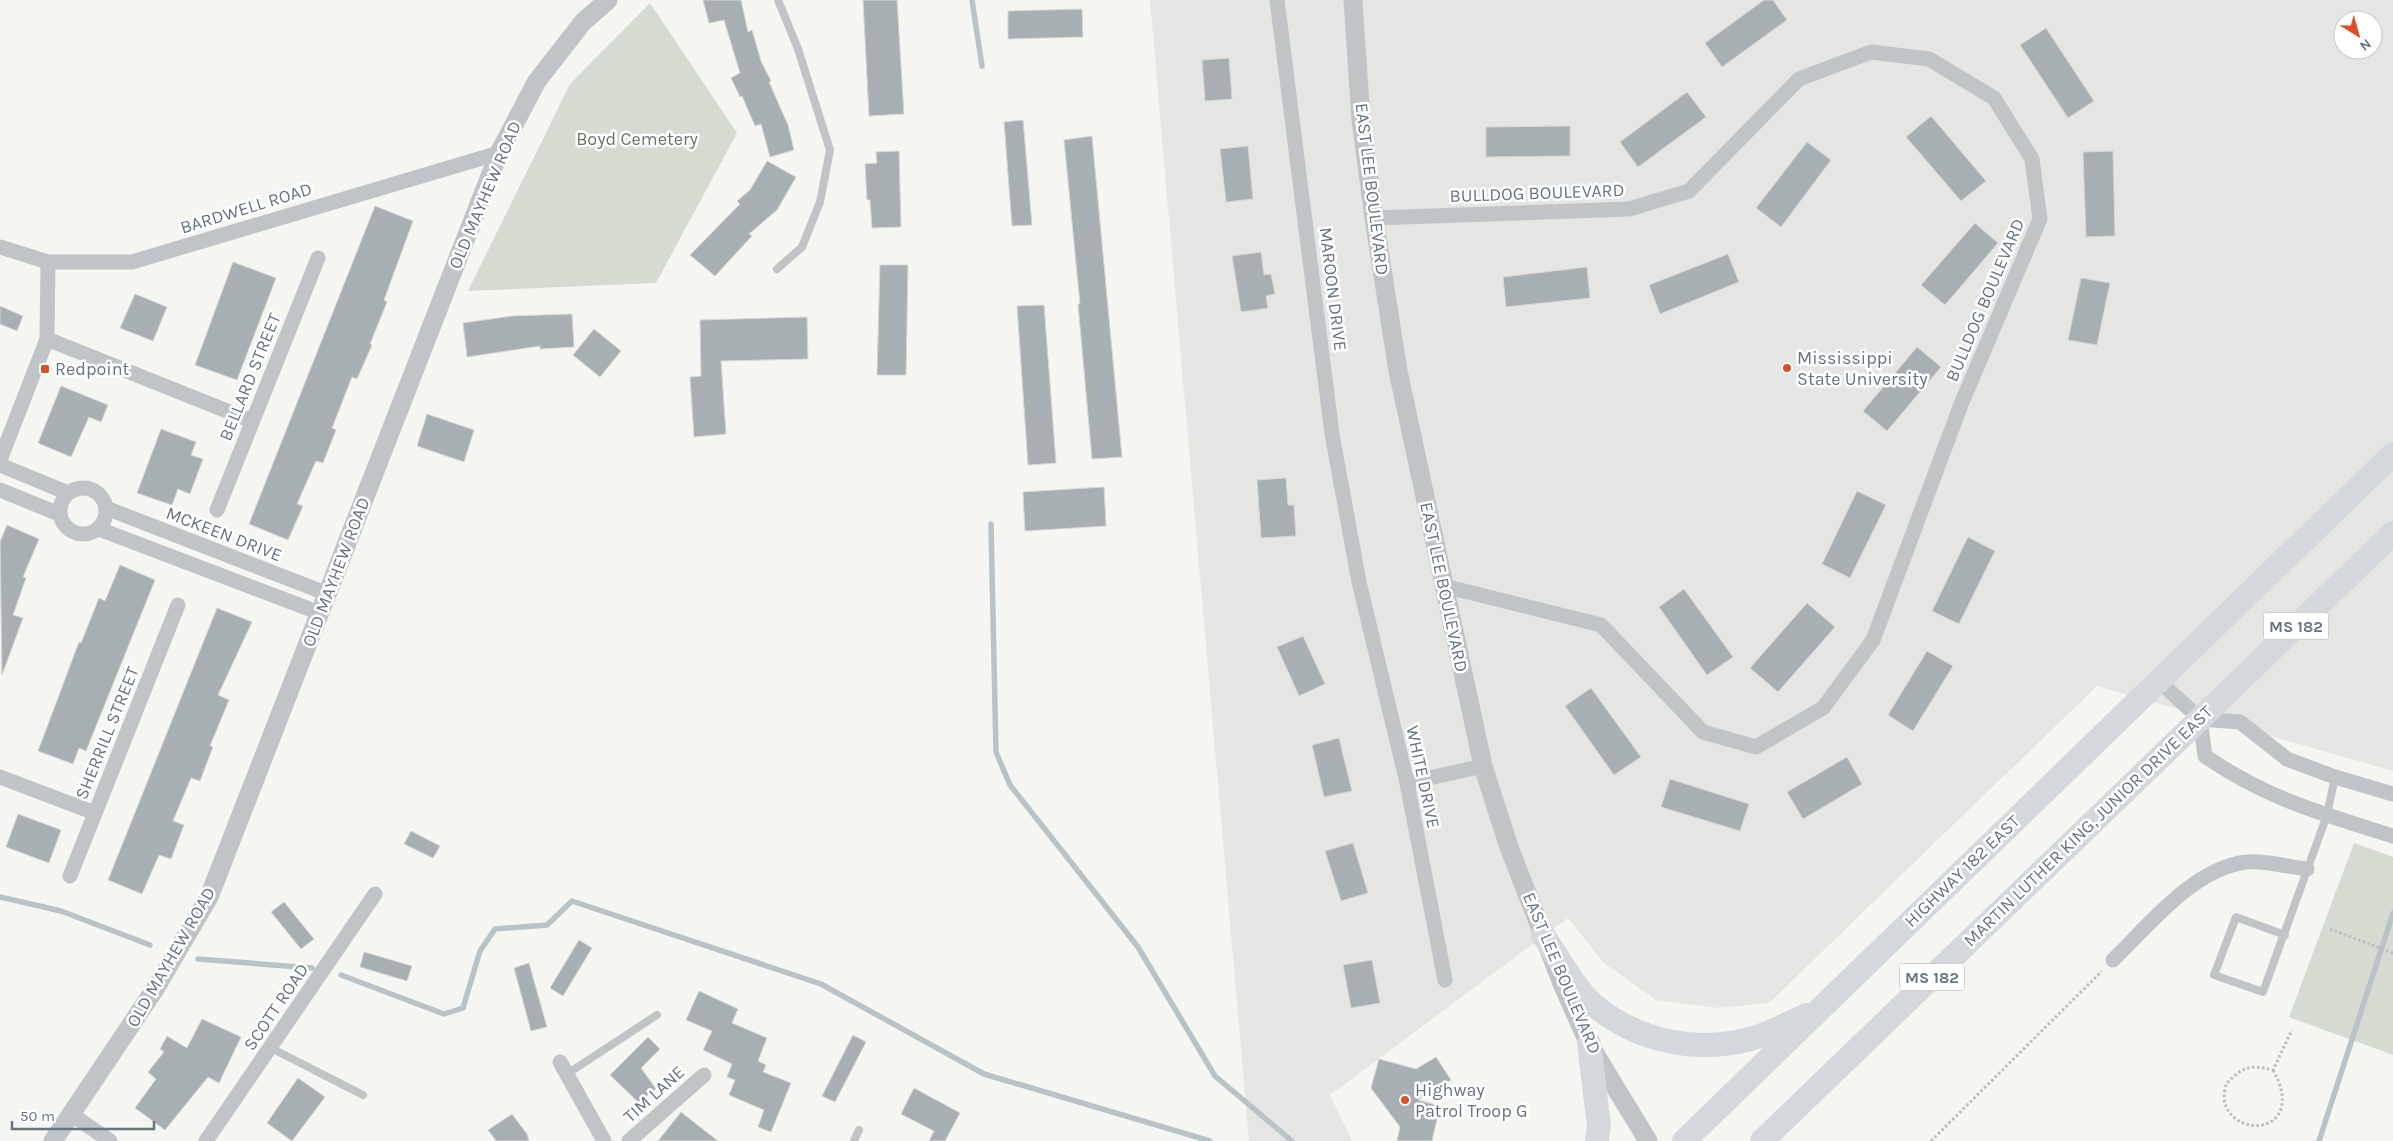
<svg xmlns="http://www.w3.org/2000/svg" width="2393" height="1141" viewBox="0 0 2393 1141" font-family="Karla,sans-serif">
<rect width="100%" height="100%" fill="#f5f5f1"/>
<path fill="#e5e6e4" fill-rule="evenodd" d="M1150 0H2393V771L2097 686 1769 1003 1718 1008 1656 1000 1604 963 1568 918 1330 1095 1352 1141H1249ZM2343 20H2373V50H2343Z"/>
<g fill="#d6dbd2">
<polygon points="650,3 737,133 656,283 468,291 570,84"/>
<polygon points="2354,843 2393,857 2393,1055 2289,1017"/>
</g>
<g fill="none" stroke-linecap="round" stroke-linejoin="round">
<g stroke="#b7c3c7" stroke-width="5.5">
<polyline points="972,0 982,66"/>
<polyline points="991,524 996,752 1010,785 1138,947 1215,1076 1292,1141"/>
<polyline points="0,897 61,911 150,945"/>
<polyline points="198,959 312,968"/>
<polyline points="341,975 444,1014 463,1008 480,951 495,929 547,925 572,901 821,984 984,1074 1210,1141"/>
<polyline points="2319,1141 2393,913"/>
</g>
</g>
<g fill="#a7afb3" stroke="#d6d6d4">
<polygon points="703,0 741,0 748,32 752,30 761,61 771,81 769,82 788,125 794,150 770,157 761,124 755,126 742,96 740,97 731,78 740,73 724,20 709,23"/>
<polygon points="863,0 897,0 904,114 869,116"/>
<polygon points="1764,0 1773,0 1787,20 1722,67 1705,43"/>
<polygon points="1082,9 1083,37 1008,39 1008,11"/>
<polygon points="2046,28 2094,101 2068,118 2020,45"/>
<polygon points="1229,58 1232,99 1205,101 1202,60"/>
<polygon points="1687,92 1706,117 1638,167 1620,142"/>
<polygon points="1931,116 1986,181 1961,201 1906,137"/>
<polygon points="1023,120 1032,225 1012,226 1004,122"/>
<polygon points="1570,126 1570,156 1486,157 1486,127"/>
<polygon points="1092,136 1122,457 1092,459 1078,304 1080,304 1064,140"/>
<polygon points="1807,142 1831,160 1781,227 1756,208"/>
<polygon points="1248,146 1253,199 1226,202 1220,149"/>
<polygon points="899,151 901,227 872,228 870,200 867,200 865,164 877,163 876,152"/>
<polygon points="2113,151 2115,236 2086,237 2083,152"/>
<polygon points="767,161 796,177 777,210 749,234 752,236 715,276 690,255 740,204 737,201 750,190"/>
<polygon points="375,206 413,221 384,300 387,302 370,344 372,345 357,379 352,377 332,428 336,430 323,463 316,461 297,504 303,506 288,540 249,524"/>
<polygon points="1975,223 1998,243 1945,305 1921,285"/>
<polygon points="1261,252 1264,275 1271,274 1275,294 1266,296 1268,308 1241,312 1232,256"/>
<polygon points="1728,254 1739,282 1660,314 1649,285"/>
<polygon points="233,262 276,278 237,380 195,365"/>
<polygon points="880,265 908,265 906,375 877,375"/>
<polygon points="1587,267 1590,298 1506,307 1503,277"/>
<polygon points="2081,278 2110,283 2097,345 2068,340"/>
<polygon points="135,294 167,307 153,341 120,328"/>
<polygon points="1044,305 1056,463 1028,465 1017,306"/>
<polygon points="0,306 23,316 17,331 0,324"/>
<polygon points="572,314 574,347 540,349 540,346 467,357 463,323 512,316"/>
<polygon points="807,317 808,359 721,361 726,434 694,437 690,377 701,376 700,320"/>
<polygon points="594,329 621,351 600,377 573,355"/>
<polygon points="1917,347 1941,367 1887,431 1863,411"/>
<polygon points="61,386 108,405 101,422 89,417 71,457 38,443"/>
<polygon points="427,414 474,430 464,462 417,446"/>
<polygon points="161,429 196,442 191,455 203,459 190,494 178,489 172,505 137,493"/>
<polygon points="1286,478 1288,505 1294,505 1296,536 1261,538 1257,480"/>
<polygon points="1104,487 1106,526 1025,531 1023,492"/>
<polygon points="1857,491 1886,505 1850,578 1822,564"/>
<polygon points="7,525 39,539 23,577 26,578 13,615 23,618 2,675 0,542"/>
<polygon points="1968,537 1995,551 1959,624 1932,611"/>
<polygon points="120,565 155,580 86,751 79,748 73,764 38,751 79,642 81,643 99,598 105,601"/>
<polygon points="1684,589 1733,657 1707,675 1659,607"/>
<polygon points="1807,603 1835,627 1778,692 1750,668"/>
<polygon points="217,608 252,622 218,695 229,700 210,746 213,747 200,781 191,778 173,821 184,825 171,859 159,855 142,894 108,880"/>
<polygon points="1303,636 1325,684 1299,696 1277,647"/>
<polygon points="1927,651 1953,666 1913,731 1888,715"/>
<polygon points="1591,688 1641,757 1614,775 1565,706"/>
<polygon points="1339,738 1352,791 1324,797 1312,745"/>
<polygon points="1847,757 1862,784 1803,819 1787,792"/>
<polygon points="1670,779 1749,804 1740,831 1661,807"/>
<polygon points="18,814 61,830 49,863 6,847"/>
<polygon points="411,831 440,846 433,858 404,844"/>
<polygon points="1353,843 1368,893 1341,901 1325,851"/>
<polygon points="284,902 314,939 301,949 271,912"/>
<polygon points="579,940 592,948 563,996 550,988"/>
<polygon points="364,952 412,966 407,981 360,967"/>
<polygon points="1372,960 1380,1003 1351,1008 1343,965"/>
<polygon points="529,963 547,1027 531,1031 514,968"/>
<polygon points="699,991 738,1009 732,1023 767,1038 758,1061 766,1065 763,1072 791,1083 771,1132 758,1127 764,1110 729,1095 735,1080 727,1077 732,1064 703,1050 712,1031 686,1020"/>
<polygon points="202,1019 241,1037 219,1083 208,1077 165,1130 135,1108 156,1079 148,1072 164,1052 160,1049 167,1036 187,1048"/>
<polygon points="853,1035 866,1042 835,1102 822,1096"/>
<polygon points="648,1037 660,1049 641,1068 656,1089 638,1102 610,1075"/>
<polygon points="1436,1057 1451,1080 1418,1100 1440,1106 1432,1141 1397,1141 1400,1127 1371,1088 1379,1059 1416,1069"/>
<polygon points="298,1078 325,1097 292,1141 267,1123"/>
<polygon points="914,1088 960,1113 945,1141 929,1141 934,1131 901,1114"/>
<polygon points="681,1112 718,1141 658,1141"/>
<polygon points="512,1114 527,1134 529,1141 496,1141 488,1130"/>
</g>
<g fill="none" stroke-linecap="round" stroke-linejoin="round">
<g stroke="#babcbe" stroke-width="3" stroke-dasharray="2.5 2.5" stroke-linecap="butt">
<polyline points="2330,929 2393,953"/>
<path d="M2273 1070C2307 1131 2238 1141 2225 1104 2223 1098 2225 1090 2226 1084 2243 1067 2248 1064 2273 1070L2292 1030"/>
<polyline points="1931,1141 2102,971"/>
</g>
<g stroke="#c0c4c7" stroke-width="8">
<polyline points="777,269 802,247 820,202 830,150 798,49 778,0"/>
<polyline points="2285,935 2236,917 2214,975 2263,992 2327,815 2335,777"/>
<polyline points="271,1048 363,1095"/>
<polyline points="567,1074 657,1015"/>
<polyline points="854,1141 859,1130"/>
</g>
<g stroke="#c0c4c7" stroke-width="15">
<polyline points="1277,0 1332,434 1359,582 1407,783 1445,980"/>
<polyline points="1374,218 1629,209 1689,191 1799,79 1871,52 1929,59 1994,98 2032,159 2040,219 1962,402 1873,640 1823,708 1756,747 1703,732 1601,625 1444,586"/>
<polyline points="0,247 48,262 132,262 499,153"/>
<polyline points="47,339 252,421"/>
<polyline points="0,460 47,339 48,262"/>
<polyline points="0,465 68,493"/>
<circle cx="83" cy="511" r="23"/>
<polyline points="0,490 59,514"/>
<polyline points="106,508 328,594"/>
<polyline points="217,510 318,258"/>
<polyline points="99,529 320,613"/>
<polyline points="2159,681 2200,719 2240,722 2287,759 2335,777 2393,794"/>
<path d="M2200 719 2205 756C2267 799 2323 814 2393 836"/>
<polyline points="0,777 95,813"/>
<polyline points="1407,783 1483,766"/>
<polyline points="70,876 178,605"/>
<path d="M2113 960C2150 924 2193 869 2246 862 2265 860 2288 867 2307 869"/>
<polyline points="560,1062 604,1141"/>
<polyline points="71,1114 110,1141"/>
<polyline points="206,1141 375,894"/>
<polyline points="629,1141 704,1075"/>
</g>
<g stroke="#c0c4c7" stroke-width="19">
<polyline points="1353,0 1361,120 1374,218 1398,371 1483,766 1509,847 1563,986 1589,1044 1648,1141"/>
<polyline points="53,1141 155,989 209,897 499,153 537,81 583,22 608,0"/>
</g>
<g stroke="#d4d8dc" stroke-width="24">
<path d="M1543 935C1559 958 1574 988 1595 1006 1640 1042 1695 1053 1750 1039 1769 1034 1788 1023 1807 1015"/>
<polyline points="1589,1044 1599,1126 1597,1141"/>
<polyline points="1684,1141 2393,454"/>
<polyline points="1762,1141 2393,533"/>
</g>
</g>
<g fill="#dc5029" stroke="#fff" stroke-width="2">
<circle cx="1787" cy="368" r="5"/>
<rect x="40" y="364" width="10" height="10" rx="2.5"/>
<circle cx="1405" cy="1100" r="5"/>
</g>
<g text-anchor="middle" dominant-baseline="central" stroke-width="5" stroke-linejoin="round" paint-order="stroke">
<g fill="#fff" stroke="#939ea7" stroke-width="1">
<rect x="2263.5" y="612.5" width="65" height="27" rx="4"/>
<rect x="1899.5" y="963.5" width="65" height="27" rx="4"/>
</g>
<g font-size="16" font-weight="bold" fill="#657581">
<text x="2296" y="626">MS 182</text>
<text x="1932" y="977">MS 182</text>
</g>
<g font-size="18" fill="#687863" stroke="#fff">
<text x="637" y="139">Boyd Cemetery</text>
</g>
<g font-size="18" fill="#657581" stroke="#fff">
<text transform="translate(1372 189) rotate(83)">EAST LEE BOULEVARD</text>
<text transform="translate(1537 193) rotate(-2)">BULLDOG BOULEVARD</text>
<text transform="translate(485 195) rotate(-67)">OLD MAYHEW ROAD</text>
<text transform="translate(246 208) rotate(-17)">BARDWELL ROAD</text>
<text transform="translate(1333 289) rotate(83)">MAROON DRIVE</text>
<text transform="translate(1985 300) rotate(-67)">BULLDOG BOULEVARD</text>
<text transform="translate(250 377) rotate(-68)">BELLARD STREET</text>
<text transform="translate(224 534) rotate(21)">MCKEEN DRIVE</text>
<text transform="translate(336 572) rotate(-69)">OLD MAYHEW ROAD</text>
<text transform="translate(1444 587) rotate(78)">EAST LEE BOULEVARD</text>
<text transform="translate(107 733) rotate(-68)">SHERRILL STREET</text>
<text transform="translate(1423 777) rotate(78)">WHITE DRIVE</text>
<text transform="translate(2088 826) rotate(-44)">MARTIN LUTHER KING, JUNIOR DRIVE EAST</text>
<text transform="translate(1962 871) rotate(-44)">HIGHWAY 182 EAST</text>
<text transform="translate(171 957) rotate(-60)">OLD MAYHEW ROAD</text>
<text transform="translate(1562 973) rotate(67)">EAST LEE BOULEVARD</text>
<text transform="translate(276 1007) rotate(-56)">SCOTT ROAD</text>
<text transform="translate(654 1094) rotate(-42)">TIM LANE</text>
</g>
<g font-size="18" fill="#657581" stroke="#fff" text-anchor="start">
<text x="1797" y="358">Mississippi<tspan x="1797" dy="21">State University</tspan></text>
<text x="55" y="369">Redpoint</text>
<text x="1415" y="1090">Highway<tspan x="1415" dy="21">Patrol Troop G</tspan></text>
</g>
</g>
<g transform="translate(2358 35) rotate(143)"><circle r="24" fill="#ffffff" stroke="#c1c8cd"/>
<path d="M0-4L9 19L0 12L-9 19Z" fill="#dc5029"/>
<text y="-8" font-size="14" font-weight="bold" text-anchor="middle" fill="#657581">N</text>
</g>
<path d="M12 1121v8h142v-8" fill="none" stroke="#657581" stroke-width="2.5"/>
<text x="20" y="1121" font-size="15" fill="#657581" stroke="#ffffff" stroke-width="4" paint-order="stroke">50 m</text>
</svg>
